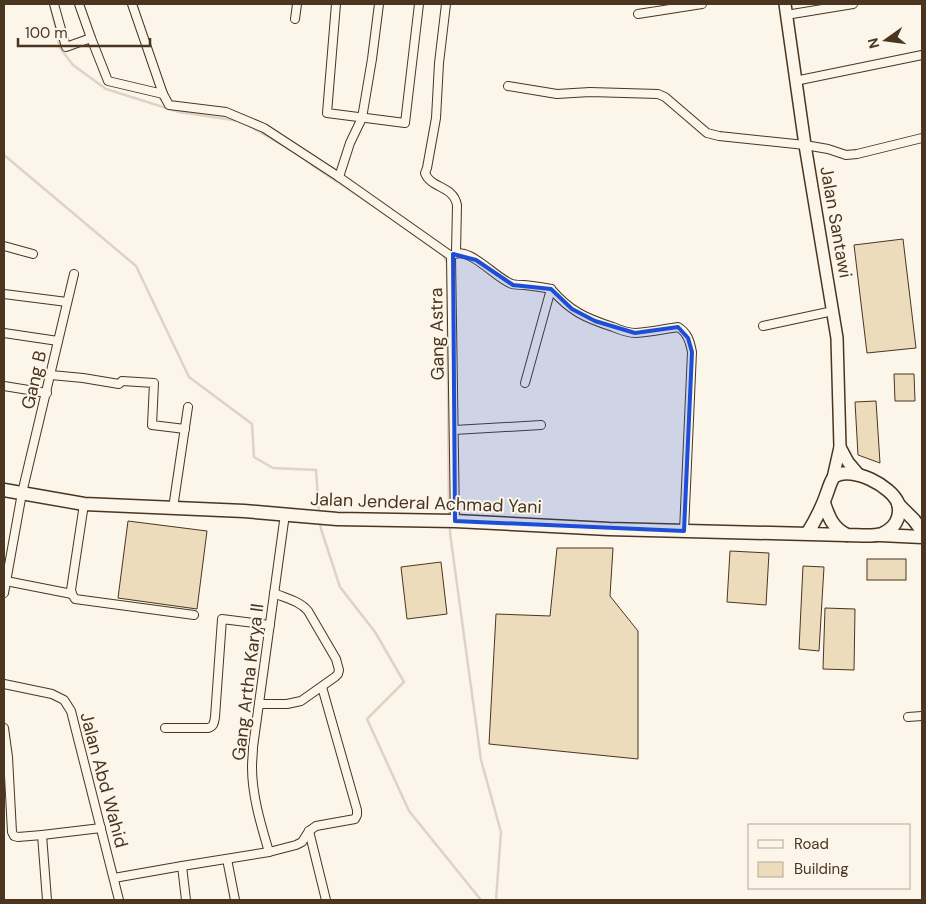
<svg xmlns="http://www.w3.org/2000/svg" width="926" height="904" viewBox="0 0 926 904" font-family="'DM Sans',sans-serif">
<rect width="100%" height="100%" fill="#fbf6e9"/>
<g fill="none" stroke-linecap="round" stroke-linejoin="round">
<g stroke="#dcd4c6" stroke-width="2.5">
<polyline points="50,4 60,48 73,65 106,89 179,112 239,121"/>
<polyline points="246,124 291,150"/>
<polyline points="4,155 136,266 189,377 252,424 254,457 273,468 316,470 319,512"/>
<polyline points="302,157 315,167 372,205"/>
<polyline points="442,253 447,263 449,516"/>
<polyline points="320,523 321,529 340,587 375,632 404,682 367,719 409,811 481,900"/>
<polyline points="450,524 450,533 481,760 501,832 496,900"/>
</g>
</g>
<g fill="#ecdcbc" stroke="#4a3520">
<polygon points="903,239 916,348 867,353 854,245"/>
<polygon points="894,374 914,374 915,401 895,401"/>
<polygon points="876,401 880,463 858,455 855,402"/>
<polygon points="128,521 207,531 197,609 118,598"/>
<polygon points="557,548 613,548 610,596 638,631 638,759 489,744 496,614 550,616"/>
<polygon points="730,551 769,553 766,605 727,602"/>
<rect x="867" y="559" width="39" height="21"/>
<polygon points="441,562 447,614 407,619 401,567"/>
<polygon points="803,566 824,567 819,651 799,649"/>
<polygon points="825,608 855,609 854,670 823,669"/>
</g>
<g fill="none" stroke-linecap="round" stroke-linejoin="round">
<defs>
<g id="minor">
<polyline points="54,4 66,47 91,38 79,4"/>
<polyline points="336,4 327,113 405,123 419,4"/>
<polyline points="379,4 372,59 362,118 350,143 339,177 451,256"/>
<path d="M446 4 439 63 436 118 427 168 425 173C431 189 453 185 457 205L456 253"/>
<polyline points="638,14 702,4"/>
<polyline points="786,15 853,4"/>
<polyline points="295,19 297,4"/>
<polyline points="91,38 108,81 163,94 132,4"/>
<polyline points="795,81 922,55"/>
<polyline points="508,86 557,94 590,92 658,94 665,97 707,133 719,136 805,145 828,149 846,155 857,154 922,138"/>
<polyline points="163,94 169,105 226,112 264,128 339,177"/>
<polyline points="4,246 33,254"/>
<path d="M551 289C570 311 585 318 613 327 620 330 628 333 636 333 650 332 664 329 678 327 688 333 690 342 692 352L684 531"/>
<polyline points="4,294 67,302"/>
<polyline points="763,326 833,311"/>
<polyline points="4,333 58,341"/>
<polyline points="51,375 83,378 119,384 122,381 154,383 152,425 185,429"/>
<polyline points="525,383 551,289"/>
<polyline points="4,386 47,393"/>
<polyline points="454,430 541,425"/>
<polyline points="84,504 71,590 72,594 75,599 194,615"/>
<polyline points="173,508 188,407"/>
<path d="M455 521 451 256C467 243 496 279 512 284 516 285 520 285 524 285 533 286 542 287 551 289"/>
<polyline points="6,581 72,594"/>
<polyline points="4,593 22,493 74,274"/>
<polyline points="4,684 52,694 64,700 71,711 119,900"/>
<path d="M259 704H287L301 701 335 677 338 674 339 670 336 659 308 611C300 601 285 598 274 593"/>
<polyline points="908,717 922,716"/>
<polyline points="4,728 8,757 12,832 14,836 18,837 42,835 101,828"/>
<path d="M165 728H208C214 726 214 723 215 717L222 619 270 625"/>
<polyline points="309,831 326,900"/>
<polyline points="42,835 47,900"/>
<path d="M269 852C261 825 252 796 252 767 252 760 253 754 253 747L285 514"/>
<polyline points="227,859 235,900"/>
<polyline points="182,866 186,900"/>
<polyline points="114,878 182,866 269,852 296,845 302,842 309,831 316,826 355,819 357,815 357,810 322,687"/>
</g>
<g id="secondary">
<polyline points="785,4 805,145 837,338 840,447 833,478"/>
<polyline points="840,447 848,462 859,475"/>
</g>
<g id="primary">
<path d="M4 490 84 504 244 511 337 519 455 521 609 529 847 535C858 535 872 537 882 534 888 531 893 528 896 522 899 517 900 509 898 503 891 486 853 466 835 476 831 479 829 488 827 493 822 508 815 521 807 534"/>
<path d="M824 503C829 518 833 528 847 535"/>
<polyline points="898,504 914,520 922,531"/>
<polyline points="880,535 922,537"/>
</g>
</defs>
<use href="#minor" stroke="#4a3520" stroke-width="10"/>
<use href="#secondary" stroke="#4a3520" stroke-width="14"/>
<use href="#primary" stroke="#4a3520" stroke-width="15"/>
<use href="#minor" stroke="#fbf6e9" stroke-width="8"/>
<use href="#secondary" stroke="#fbf6e9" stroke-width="11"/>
<use href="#primary" stroke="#fbf6e9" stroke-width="12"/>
</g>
<path fill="#1d4ed8" fill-opacity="0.2" stroke="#1d4ed8" stroke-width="4" stroke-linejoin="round" d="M453 254 476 260 513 285 551 289 572 309 595 321 635 333 678 327 688 338 692 352 684 531 455 521Z"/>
<g text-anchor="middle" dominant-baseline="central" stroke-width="4" stroke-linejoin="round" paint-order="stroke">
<g font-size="18" fill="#4a3520" stroke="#fbf6e9">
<text transform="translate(836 222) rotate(80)">Jalan Santawi</text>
<text transform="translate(437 334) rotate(-91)">Gang Astra</text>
<text transform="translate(34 380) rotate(-77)">Gang B</text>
<text transform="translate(426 503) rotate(2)">Jalan Jenderal Achmad Yani</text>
<text transform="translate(248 682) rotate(-83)">Gang Artha Karya II</text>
<text transform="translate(104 780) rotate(75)">Jalan Abd Wahid</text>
</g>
</g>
<rect width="926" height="904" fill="none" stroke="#4a3520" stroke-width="10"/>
<rect x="748" y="824" width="162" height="65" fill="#fbf6e9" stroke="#b4a999"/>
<rect x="758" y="840" width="25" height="8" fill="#fbf6e9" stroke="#b4a999"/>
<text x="794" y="849" font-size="15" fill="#4a3520">Road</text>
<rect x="758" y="862" width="25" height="15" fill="#ecdcbc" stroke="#b4a999"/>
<text x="794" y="874" font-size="15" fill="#4a3520">Building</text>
<g transform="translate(886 40) rotate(256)" stroke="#fbf6e9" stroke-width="4" paint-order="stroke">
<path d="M0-4L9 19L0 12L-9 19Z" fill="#4a3520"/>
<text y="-8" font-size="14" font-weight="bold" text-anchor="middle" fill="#4a3520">N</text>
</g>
<path d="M18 38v8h132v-8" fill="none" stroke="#4a3520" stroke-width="2.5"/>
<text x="25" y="38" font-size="15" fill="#4a3520" stroke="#fbf6e9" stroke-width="4" paint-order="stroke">100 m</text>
</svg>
